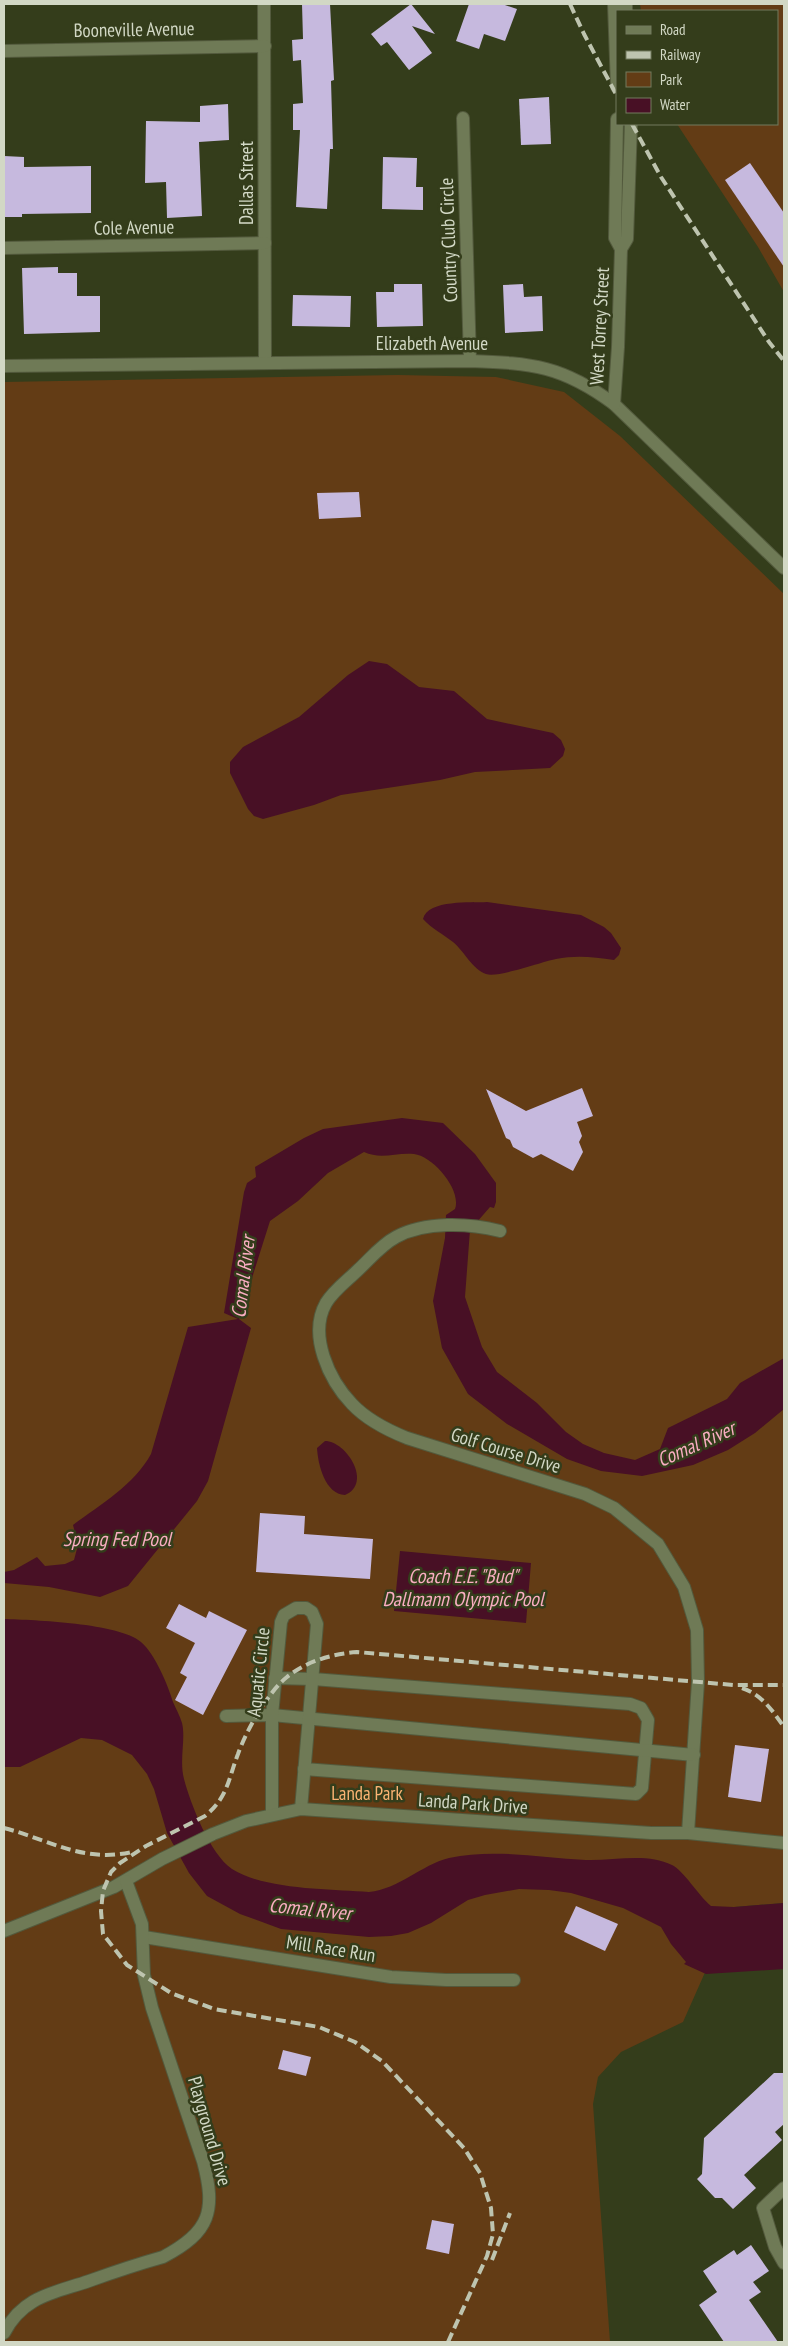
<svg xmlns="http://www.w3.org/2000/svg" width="788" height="2346" viewBox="0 0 788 2346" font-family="'PT Sans Narrow',sans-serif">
<rect width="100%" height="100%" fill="#343d1b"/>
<g fill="#633c15">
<polygon points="640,4 784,4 784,292 758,247 677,124 777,124 777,11 641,11"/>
<polygon points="398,375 496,377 564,392 620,436 784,594 784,1903 734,1907 683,2022 621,2052 598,2077 593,2104 610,2342 4,2342 4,382"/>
</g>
<g fill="#481025">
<polygon points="369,661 387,664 419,687 454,691 487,719 553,733 561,740 565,749 563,756 550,768 475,772 440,780 341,795 314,805 263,819 254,816 248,809 230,773 230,762 243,747 299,717 348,675"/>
<path d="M487 902 581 915 604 927 611 933 621 948 619 955 614 960C594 957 576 955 556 959 541 962 498 978 486 974 473 970 464 951 453 942 443 934 432 929 423 919 428 899 472 903 487 902Z"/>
<path d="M402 1118 443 1123 475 1154 496 1183V1202L494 1208 490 1207 470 1230 465 1297 482 1347 497 1372 537 1403 566 1432 583 1444 604 1453 635 1460 660 1449 668 1428 727 1399 740 1383 784 1358V1409L755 1433 728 1450 693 1465 642 1476 601 1471 567 1459 507 1424 468 1394 442 1348 433 1301 445 1238 446 1215 455 1209C462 1190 433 1156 414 1154 397 1152 381 1160 364 1152L328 1173 298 1201 270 1221 239 1319 251 1328 208 1481 197 1501 128 1586 100 1597 49 1587 4 1583V1572L14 1570 37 1557 45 1566 65 1564 74 1560 78 1545 73 1525C101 1504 134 1485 151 1454L188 1327 238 1319 224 1313 244 1192 247 1183 256 1177 255 1167 304 1138 323 1129Z"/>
<path d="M325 1441C346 1441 373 1483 345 1495 325 1494 318 1465 317 1448Z"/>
<polygon points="400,1551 531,1563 526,1623 394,1611"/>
<path d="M4 1619C34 1620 119 1623 141 1642 155 1654 168 1685 173 1702 176 1709 180 1716 182 1723 186 1739 179 1760 184 1779 191 1805 210 1854 232 1869 265 1890 330 1889 369 1892 399 1889 421 1865 449 1858 495 1848 540 1858 586 1860 613 1861 647 1852 672 1865 684 1871 698 1895 711 1906L734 1907 784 1903V1969L706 1974 684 1964 686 1962 671 1944 661 1927 623 1908 571 1893 549 1890 519 1889 485 1895 468 1900 431 1923 408 1933 391 1936 369 1937 281 1929 240 1914 207 1896 189 1873 167 1833 154 1789 147 1774 132 1755 102 1740 81 1738 20 1767H4Z"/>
</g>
<g fill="#c6b9de">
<polygon points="302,4 330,4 334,80 331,81 333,149 330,149 327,209 296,207 300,130 293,130 293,104 303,103 301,60 293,61 292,40 303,39"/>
<polygon points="411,4 435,34 412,26 432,53 409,70 387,42 381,46 371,34"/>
<polygon points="469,4 502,4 517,9 505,41 484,34 479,49 456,41"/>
<polygon points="549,97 551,144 521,145 519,99"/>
<polygon points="228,104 229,140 199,142 202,216 167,218 166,182 145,183 146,121 200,122 200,106"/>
<polygon points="4,156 24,157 24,167 91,166 91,213 22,214 22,217 4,217"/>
<polygon points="383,157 417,158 416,187 423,187 423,210 382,209"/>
<polygon points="750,163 784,213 784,267 725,180"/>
<polygon points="58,267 58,273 77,273 77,296 100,296 100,332 24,334 22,268"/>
<polygon points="394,284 422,284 423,326 377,327 376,292 394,292"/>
<polygon points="523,284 524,297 542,296 543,331 505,333 503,285"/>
<polygon points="293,295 351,296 350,327 292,326"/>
<polygon points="359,492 361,517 319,519 317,493"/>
<polygon points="582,1088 593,1116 577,1122 582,1136 579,1142 583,1152 573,1171 541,1154 533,1158 513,1147 510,1140 506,1138 486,1089 526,1111"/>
<polygon points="260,1513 305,1516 304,1534 373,1539 370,1579 256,1572"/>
<polygon points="179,1604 206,1618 209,1611 247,1630 203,1715 175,1700 187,1677 180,1673 195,1643 166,1628"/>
<polygon points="735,1745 769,1749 761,1802 728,1797"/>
<polygon points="576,1906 618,1924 605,1951 564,1932"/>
<polygon points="283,2050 311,2057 306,2076 278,2069"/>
<polygon points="774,2073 784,2073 784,2124 775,2132 782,2140 744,2175 756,2188 733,2209 722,2198 715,2198 697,2179 702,2174 704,2138"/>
<polygon points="432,2220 454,2224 449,2254 426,2249"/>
<polygon points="751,2245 769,2271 753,2282 761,2292 749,2300 778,2342 724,2342 699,2305 717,2292 703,2271 734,2250 737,2255"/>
</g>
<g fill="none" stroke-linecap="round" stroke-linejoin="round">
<defs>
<g id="minor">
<polyline points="264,4 265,362"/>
<polyline points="614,4 617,87"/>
<polyline points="626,4 626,11"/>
<polyline points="4,51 265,46"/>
<polyline points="463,118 470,361"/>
<polyline points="617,119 615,238 621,249"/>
<polyline points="4,248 265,243"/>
<path d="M4 366 470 361C532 363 563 366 614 404L784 568"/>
<polyline points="614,404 618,347 621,249 627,239 631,124"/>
<path d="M500 1231C469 1223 425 1221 396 1237 381 1245 370 1259 358 1270 348 1280 334 1290 326 1303 308 1335 329 1380 352 1404 367 1420 387 1430 407 1438L585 1494 614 1508 658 1544 684 1587 697 1630 698 1682 688 1833"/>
<polyline points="275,1678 313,1679 630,1704 641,1708 648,1720 642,1788 636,1794 304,1769"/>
<polyline points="226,1716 272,1715 694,1755"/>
<polyline points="272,1814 272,1715 281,1622 284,1615 296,1608 306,1608 312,1612 317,1624 301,1809"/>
<polyline points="4,1931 114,1887 162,1859 213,1834 246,1821 301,1809 651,1833 688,1833 784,1843"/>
<polyline points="144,1937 391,1977 446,1980 514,1980"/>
<polyline points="784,2188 763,2208 775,2247 784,2263"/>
<path d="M4 2333C23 2296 54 2293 89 2281 114 2272 138 2264 163 2257 211 2232 216 2210 203 2161L152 2008 144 1975 142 1924 126 1881"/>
</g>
</defs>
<use href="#minor" stroke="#535a3d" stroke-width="14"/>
<use href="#minor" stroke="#6f7a56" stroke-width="12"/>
<g stroke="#bec4af" stroke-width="4" stroke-dasharray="10 5" stroke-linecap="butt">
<polyline points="570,4 584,34 617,96"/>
<polyline points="632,124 661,177 769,342 784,361"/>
<path d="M742 1688C762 1695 772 1710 784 1727"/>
<path d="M4 1828C50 1840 82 1863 132 1852"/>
<polyline points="492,2260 510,2213"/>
<path d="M448 2342 487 2256 493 2234 491 2208 480 2173 464 2148 382 2061 355 2042 319 2027 214 2009 171 1993 127 1965 103 1934 101 1911 103 1891 111 1872 120 1863 146 1846 205 1816C228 1797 228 1780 238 1754 246 1731 268 1692 287 1677 307 1661 332 1654 357 1652L733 1685H784"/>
</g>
</g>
<g text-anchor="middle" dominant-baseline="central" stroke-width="5" stroke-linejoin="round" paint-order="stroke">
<g font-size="19" fill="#d2d8c5" stroke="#343d1b">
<text transform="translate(134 29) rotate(-1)">Booneville Avenue</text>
<text transform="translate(246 183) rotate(-90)">Dallas Street</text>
<text transform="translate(134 227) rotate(-1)">Cole Avenue</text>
<text transform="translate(448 240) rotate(-92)">Country Club Circle</text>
<text transform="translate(599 326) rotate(-87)">West Torrey Street</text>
<text x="432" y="343">Elizabeth Avenue</text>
<text transform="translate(506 1450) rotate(17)">Golf Course Drive</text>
<text transform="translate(258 1672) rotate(-84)">Aquatic Circle</text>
<text transform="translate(473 1803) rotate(4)">Landa Park Drive</text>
<text transform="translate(331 1948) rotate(9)">Mill Race Run</text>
<text transform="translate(210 2131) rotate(74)">Playground Drive</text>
</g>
<g font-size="19" fill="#fab373" stroke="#343d1b">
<text x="367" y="1793">Landa Park</text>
</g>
<g font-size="20" font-style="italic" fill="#faadc2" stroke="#343d1b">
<text transform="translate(243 1277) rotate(-83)">Comal River</text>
<text transform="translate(696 1444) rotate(-24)">Comal River</text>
<text x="117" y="1539">Spring Fed Pool</text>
<text x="463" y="1576">Coach E.E. "Bud"<tspan x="463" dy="23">Dallmann Olympic Pool</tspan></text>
<text transform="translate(310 1909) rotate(6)">Comal River</text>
</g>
</g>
<rect width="788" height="2346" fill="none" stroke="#d2d8c5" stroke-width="10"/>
<rect x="616" y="10" width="162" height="115" fill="#343d1b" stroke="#737b5f"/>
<rect x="626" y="26" width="25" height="8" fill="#6f7a56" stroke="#737b5f"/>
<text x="660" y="35" font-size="15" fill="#d2d8c5">Road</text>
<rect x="626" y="51" width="25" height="8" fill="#bec4af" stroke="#737b5f"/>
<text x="660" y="60" font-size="15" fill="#d2d8c5">Railway</text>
<rect x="626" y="72" width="25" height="15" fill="#633c15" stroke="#737b5f"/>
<text x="660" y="85" font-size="15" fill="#d2d8c5">Park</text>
<rect x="626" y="98" width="25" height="15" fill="#481025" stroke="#737b5f"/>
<text x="660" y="110" font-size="15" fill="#d2d8c5">Water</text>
</svg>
